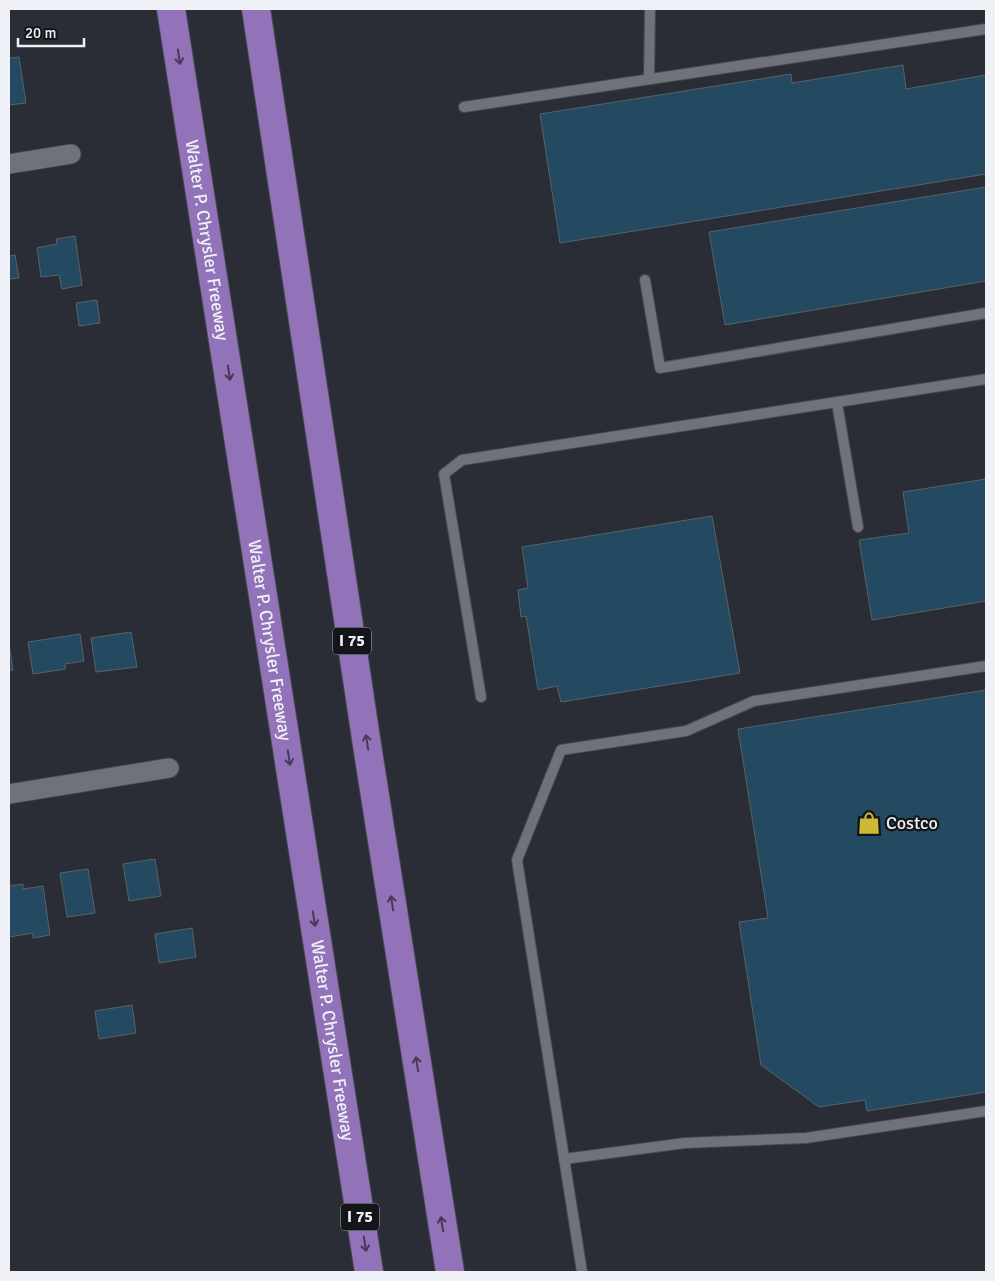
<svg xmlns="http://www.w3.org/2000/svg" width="995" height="1281" viewBox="0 0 995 1281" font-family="Signika,sans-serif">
<rect width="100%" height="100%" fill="#2a2d35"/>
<g fill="#234a60" stroke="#596269">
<polygon points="19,57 26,103 9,105 9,58"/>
<polygon points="903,65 906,89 986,75 986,174 560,243 540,114 791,74 792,83"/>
<polygon points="986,187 986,281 725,325 709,232"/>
<polygon points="75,236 82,285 62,289 59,275 41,277 37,248 57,244 56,239"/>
<polygon points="15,255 19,278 9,279 9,256"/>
<polygon points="97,300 100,323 79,326 76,303"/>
<polygon points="986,479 986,601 872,620 859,540 909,533 903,492"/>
<polygon points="712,516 740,673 561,702 557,686 538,690 526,616 521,617 518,590 528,588 522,547"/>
<polygon points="131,632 137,667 96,672 91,638"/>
<polygon points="80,634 84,661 65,664 65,669 33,674 28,642"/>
<polygon points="9,644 13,670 9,671"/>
<polygon points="986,690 986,1092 867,1111 865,1100 819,1107 761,1065 739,922 768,918 738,729"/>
<polygon points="155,859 161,896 129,901 123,864"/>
<polygon points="88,869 95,913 67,917 60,873"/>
<polygon points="23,884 23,889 43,886 50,935 33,938 33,933 9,937 9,886"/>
<polygon points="192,928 196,957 159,963 155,934"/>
<polygon points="132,1005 136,1033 99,1039 95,1011"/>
</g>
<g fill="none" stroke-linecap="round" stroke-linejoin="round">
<defs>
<g id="lane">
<polyline points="649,79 650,9"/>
<polyline points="464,107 986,29"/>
<polyline points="645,280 660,368 986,313"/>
<polyline points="837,403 858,527"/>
<polyline points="481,697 444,474 462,460 986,379"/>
<polyline points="564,1159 685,1143 806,1138 986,1111"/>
<polyline points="582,1272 517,860 561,750 686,731 754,701 986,666"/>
</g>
<g id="street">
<polyline points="9,164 71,154"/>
<polyline points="9,794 169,768"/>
</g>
<g id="highway">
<path id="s1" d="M171 9 369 1272"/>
<polyline points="256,9 367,745 450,1272"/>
</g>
</defs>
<use href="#lane" stroke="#484a50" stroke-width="12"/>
<use href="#street" stroke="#484a50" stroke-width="21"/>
<use href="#highway" stroke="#484a50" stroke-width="30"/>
<use href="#lane" stroke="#6f727b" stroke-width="10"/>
<use href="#street" stroke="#6f727b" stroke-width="19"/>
<use href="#highway" stroke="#9272b8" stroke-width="28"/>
</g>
<defs><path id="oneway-shaft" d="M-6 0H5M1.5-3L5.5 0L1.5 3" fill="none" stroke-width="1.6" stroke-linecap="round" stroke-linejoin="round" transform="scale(1.25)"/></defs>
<g stroke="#463a59">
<use href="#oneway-shaft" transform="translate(179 57) rotate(81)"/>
<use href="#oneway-shaft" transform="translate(229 373) rotate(81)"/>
<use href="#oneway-shaft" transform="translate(367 742) rotate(-99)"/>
<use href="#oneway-shaft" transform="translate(289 758) rotate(81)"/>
<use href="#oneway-shaft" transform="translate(392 903) rotate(-99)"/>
<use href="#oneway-shaft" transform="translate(314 919) rotate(81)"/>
<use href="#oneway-shaft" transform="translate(417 1064) rotate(-99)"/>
<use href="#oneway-shaft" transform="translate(442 1224) rotate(-99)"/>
<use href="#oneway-shaft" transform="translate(365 1244) rotate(81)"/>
</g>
<defs>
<symbol id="shop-bare" viewBox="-9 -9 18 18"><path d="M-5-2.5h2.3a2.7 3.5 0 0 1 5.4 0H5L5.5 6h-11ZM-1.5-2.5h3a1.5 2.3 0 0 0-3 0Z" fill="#cdb938" stroke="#141519" stroke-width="2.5" paint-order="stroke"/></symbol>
</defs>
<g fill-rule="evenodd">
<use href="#shop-bare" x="853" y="807" width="32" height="32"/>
</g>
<g text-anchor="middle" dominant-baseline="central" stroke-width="4.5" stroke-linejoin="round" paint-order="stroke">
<g fill="#141519" stroke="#adafb4" stroke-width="1">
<rect x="333" y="627.5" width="38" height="27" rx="4"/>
<rect x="341" y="1203.5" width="38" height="27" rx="4"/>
</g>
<g font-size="16" font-weight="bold" fill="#eff1f6">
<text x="352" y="641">I 75</text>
<text x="360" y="1217">I 75</text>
</g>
<g font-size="18" fill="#eff1f6" stroke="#141519">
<text stroke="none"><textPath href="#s1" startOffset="234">Walter P. Chrysler Freeway</textPath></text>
<text stroke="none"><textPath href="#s1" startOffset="639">Walter P. Chrysler Freeway</textPath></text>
<text stroke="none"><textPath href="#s1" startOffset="1044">Walter P. Chrysler Freeway</textPath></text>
</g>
<g font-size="18" fill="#eff1f6" stroke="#141519" text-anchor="start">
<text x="886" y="823">Costco</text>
</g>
</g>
<rect width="995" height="1281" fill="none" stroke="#eff1f6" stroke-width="20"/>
<path d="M18 38v8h66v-8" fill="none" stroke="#eff1f6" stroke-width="2.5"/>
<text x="25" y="38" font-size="15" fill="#eff1f6" stroke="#141519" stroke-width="4" paint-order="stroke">20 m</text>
</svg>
